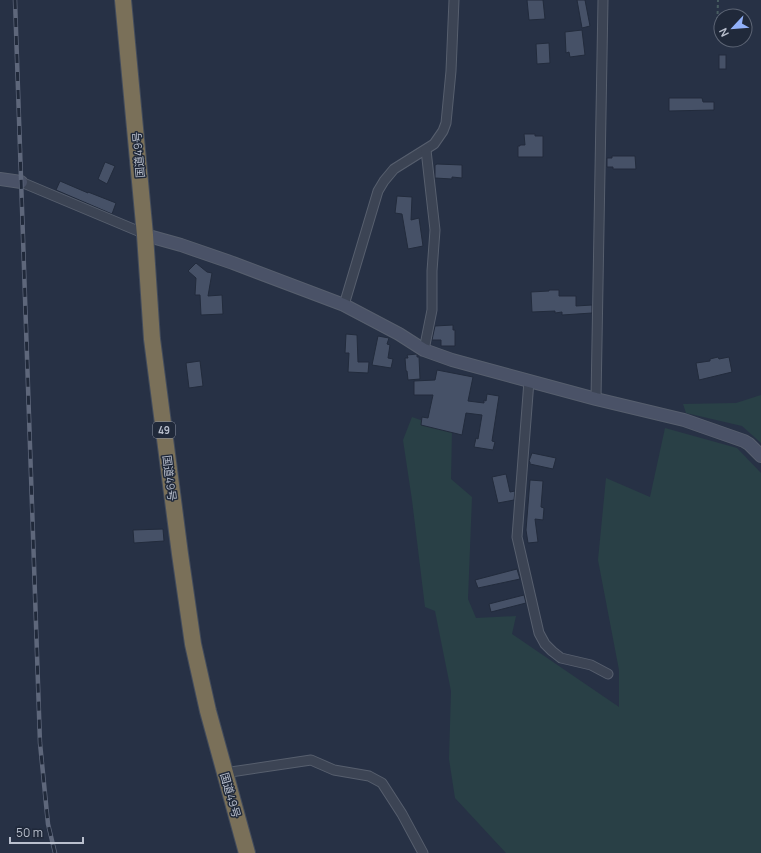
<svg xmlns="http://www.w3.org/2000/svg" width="761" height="853" viewBox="0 0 761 853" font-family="Manrope,'Noto Sans JP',sans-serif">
<rect width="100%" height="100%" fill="#273145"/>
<g fill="#294046">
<polygon points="761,395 761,443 742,426 686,413 683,404 736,403"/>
<polygon points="412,417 452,431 451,479 472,497 468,599 476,618 516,616 512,634 619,707 619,670 598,560 606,478 650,497 665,428 737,448 761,473 761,853 506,853 455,798 449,759 451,691 435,611 425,607 412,500 403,440"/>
</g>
<g fill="#465167" stroke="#222b3c">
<polygon points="527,0 543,0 545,19 529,20"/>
<polygon points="577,0 585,0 590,26 582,28"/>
<polygon points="582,30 585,55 570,57 569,52 566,53 565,32"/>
<polygon points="549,43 550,63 537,64 536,44"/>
<rect x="719" y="55" width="7" height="14"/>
<polygon points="669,98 702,98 703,102 714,102 714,110 669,111"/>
<polygon points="524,134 535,134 535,136 543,136 543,157 518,157 518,146 520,146 520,145 525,145"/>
<polygon points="612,156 635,156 636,169 613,169 613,167 607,167 607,158 612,158"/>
<polygon points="105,162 115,166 107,184 98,179"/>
<polygon points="437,164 462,165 462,178 452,177 452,179 435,178 435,165"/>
<polygon points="60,181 88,193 88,192 116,203 112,214 56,190"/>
<polygon points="397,196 412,197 411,220 419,218 423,246 408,249 402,214 395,213"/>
<polygon points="196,263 207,272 212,273 208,296 222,295 223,314 201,315 200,295 195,295 196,278 188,271"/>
<polygon points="549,290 559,290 559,296 576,296 576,306 592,305 592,313 562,315 562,312 555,313 555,311 532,312 531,292 549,291"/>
<polygon points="453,325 453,330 455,330 455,346 441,346 441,340 432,340 435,326"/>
<polygon points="346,334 357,335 358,362 369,362 368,373 348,372 349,353 345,353"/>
<polygon points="378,336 389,338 387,344 390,345 388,358 393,359 391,368 372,365"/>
<polygon points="417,354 417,357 419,357 420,379 408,380 407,371 406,371 405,358 408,358 407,355"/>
<polygon points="718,357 719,359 729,357 732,372 699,380 696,363 710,361 710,359"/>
<polygon points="200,361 203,386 189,388 186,363"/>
<polygon points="437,370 473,377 468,401 484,403 484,400 486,401 487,394 499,396 492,441 495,442 493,450 474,447 476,438 478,439 482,415 466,413 462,435 421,425 422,417 428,418 433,395 414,395 414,381 435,380"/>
<polygon points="532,453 556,458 553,469 530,464 530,462 529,461"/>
<polygon points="506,474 510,492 515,491 514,500 498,503 492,477"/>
<polygon points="530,480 543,481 541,507 544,508 543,520 535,519 538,542 528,543 526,530"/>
<polygon points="163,529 164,541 134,543 133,530"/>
<polygon points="517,569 520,579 478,588 475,580"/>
<polygon points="524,595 526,603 491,612 489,604"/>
</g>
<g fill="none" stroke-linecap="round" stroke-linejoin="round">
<defs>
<g id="street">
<polyline points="21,182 138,231 145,235"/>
<polyline points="344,305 378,191 384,181 394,169 434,144 443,131 446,123 451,71 454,0"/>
<polyline points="424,350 432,310 432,271 435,230 426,150"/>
<polyline points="529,381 517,537 539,633 545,644 552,651 561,658 591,665 608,674"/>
<polyline points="596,399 603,0"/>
<polyline points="224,773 311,760 334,770 369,776 382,783 402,814 423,853"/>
</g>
<g id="secondary">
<polyline points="0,179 21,182"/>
<polyline points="145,235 181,245 233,263 344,305 399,334 424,350 452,360 596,399 684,420 744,441 749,444 761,456"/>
</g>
<polyline id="highway" points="123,0 145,235 152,339 180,554 193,644 208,711 247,853"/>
</defs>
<use href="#street" stroke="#575f6e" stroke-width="11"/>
<use href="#secondary" stroke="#575f6e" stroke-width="14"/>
<use href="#highway" stroke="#434c5c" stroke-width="18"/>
<polyline stroke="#485d61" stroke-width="2" stroke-dasharray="3 3" stroke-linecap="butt" points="717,32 718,0"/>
<use href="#street" stroke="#3c4454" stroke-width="9"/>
<use href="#secondary" stroke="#4a5267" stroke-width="12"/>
<use href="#highway" stroke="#7a7059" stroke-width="16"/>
<defs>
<polyline id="rail" points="15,0 40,743 48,824 55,853"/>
</defs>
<use href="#rail" stroke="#5e677b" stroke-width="4.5"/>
<use href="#rail" stroke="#20293a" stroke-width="3" stroke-dasharray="9" stroke-linecap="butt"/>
</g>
<g text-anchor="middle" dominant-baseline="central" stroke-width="3" stroke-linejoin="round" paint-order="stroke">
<rect fill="#20293a" stroke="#8b92a1" stroke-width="1" x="153" y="422" width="22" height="16" rx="3"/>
<g font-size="10" font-weight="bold" fill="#b9bfcd">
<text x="164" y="430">49</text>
</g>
<g font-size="11" fill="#b9bfcd" stroke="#20293a">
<text transform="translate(138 155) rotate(-95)">国道49号</text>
<text transform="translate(170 478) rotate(83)">国道49号</text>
<text transform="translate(231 795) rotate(74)">国道49号</text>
</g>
</g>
<g transform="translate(733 28) rotate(244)"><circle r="19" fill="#20293a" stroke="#5d6575"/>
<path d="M0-3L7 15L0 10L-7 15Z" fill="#92b1fa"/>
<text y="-6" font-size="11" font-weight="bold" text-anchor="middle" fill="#b9bfcd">N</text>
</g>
<path d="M10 837v6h73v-6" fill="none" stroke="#b9bfcd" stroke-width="2"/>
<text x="16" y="837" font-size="12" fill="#b9bfcd" stroke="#20293a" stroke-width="3" paint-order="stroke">50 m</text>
</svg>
